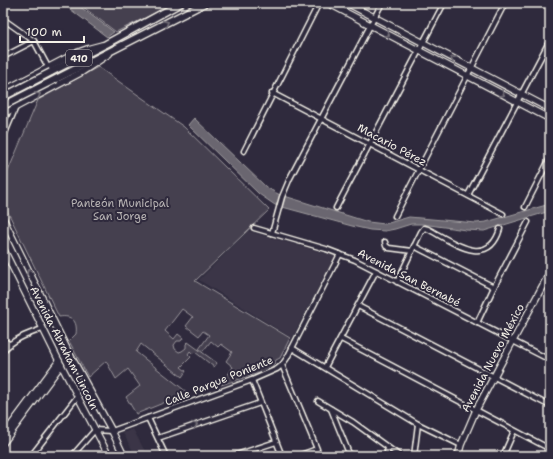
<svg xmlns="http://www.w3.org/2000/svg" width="553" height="459" viewBox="0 0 553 459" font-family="'Shantell Sans',sans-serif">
<rect width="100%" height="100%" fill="#2f2a3d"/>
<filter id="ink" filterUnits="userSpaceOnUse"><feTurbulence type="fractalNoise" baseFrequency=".025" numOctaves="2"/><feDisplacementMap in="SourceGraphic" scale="8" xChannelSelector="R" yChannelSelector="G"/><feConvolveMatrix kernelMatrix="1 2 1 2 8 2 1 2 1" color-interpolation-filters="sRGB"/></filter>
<g filter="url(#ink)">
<g fill="#3b3647">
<polygon points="248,231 335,256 292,338 199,280"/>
<polygon points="133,429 142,446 148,456 131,456 129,452 133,451 123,433"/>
</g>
<g fill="#454050" stroke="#9c989c">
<polygon points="78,3 163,3 167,7 116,32"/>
<path d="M98 67 184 127 269 210 195 281 290 338 280 358 276 360 272 369 221 385 233 367 226 361 232 352 221 344 218 347 211 341 203 351 199 349 209 335 203 331 199 336 186 326 193 317 182 309 165 331 174 339 178 334 183 338 181 341H177L174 345 175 349 179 352 182 351 186 348V344L188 342 217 363 214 367 195 352 193 354 190 351 188 354 191 357 181 367 186 371 182 377 141 344 136 352 188 393 136 414 126 397 140 386 128 369 116 379 106 361 88 377 69 341 76 334C78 320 71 315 59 317L3 202V183L38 100Z"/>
</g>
<g fill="#6a6670" stroke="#a19ea0">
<polygon points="62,3 75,3 114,32 107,37"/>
<polygon points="194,118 266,187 278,194 368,222 385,224 409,217 476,223 486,222 550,204 550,211 484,231 466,230 422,224 411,224 395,229 385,231 370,230 352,226 275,205 259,194 188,125"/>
</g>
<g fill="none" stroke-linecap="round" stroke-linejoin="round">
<defs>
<g id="street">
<polyline points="3,19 34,41 48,67"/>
<polyline points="3,57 34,41"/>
<polyline points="272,93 503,214"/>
<polyline points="3,138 16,107"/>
<polyline points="244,151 319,3"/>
<polyline points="468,195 550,40"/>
<polyline points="525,207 550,158"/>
<polyline points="336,208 444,3"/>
<polyline points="395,216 505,3"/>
<polyline points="254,228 326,249 355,260 550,360"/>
<polyline points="272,233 282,197 290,178 382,3"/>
<polyline points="385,242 386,246 389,248 412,251"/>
<polyline points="414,246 494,287"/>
<path d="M397 282 421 232 424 228 428 229C451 241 488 270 500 229"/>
<polyline points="358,306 550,406"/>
<polyline points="477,323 494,287 528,222"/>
<polyline points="341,339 550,449"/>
<polyline points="3,340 9,344"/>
<polyline points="292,348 418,424 461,445"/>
<path d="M3 351C13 339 28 334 42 329"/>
<polyline points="282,365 317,449 298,456"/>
<polyline points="325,367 376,271"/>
<polyline points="252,380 282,456"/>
<polyline points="318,401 353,422 400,456"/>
<polyline points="331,409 350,456"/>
<polyline points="148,418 166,456"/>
<polyline points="158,438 260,403"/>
<polyline points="31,456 77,397"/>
<polyline points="72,456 95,430 112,431 252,380 277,369 282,365 287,358 340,254"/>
<polyline points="233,456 276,442"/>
<polyline points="386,456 388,448"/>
<polyline points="414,456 418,424"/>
<polyline points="503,456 514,431"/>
<polyline points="546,456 548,448"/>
</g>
<g id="secondary">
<polyline points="328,3 550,119"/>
<polyline points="347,3 550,109"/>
<polyline points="3,91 76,53 87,49 102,45"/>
<polyline points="3,114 82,72 109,54"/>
<polyline points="3,218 68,351 112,431 124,456"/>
<polyline points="3,248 59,361 109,456"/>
<polyline points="3,436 59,361"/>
<polyline points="3,443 61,365"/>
<polyline points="458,456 461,445 476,410 550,272"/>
</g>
<g id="primary">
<polyline points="51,72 106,44 181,3"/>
<polyline points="56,79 205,3"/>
</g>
</defs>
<use href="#street" stroke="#f4f1e8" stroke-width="7"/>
<use href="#secondary" stroke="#f4f1e8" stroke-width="8"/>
<use href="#primary" stroke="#f4f1e8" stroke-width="9"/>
<use href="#street" stroke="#2f2a3d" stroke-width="4"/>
<use href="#secondary" stroke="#2f2a3d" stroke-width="5.5"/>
<use href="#primary" stroke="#2f2a3d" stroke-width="6"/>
<defs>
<g id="primary-bridge">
<polyline points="3,97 51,72"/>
<polyline points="3,106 56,79"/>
</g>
</defs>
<use href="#primary-bridge" stroke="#f4f1e8" stroke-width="9" stroke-linecap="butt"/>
<use href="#primary-bridge" stroke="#2f2a3d" stroke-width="6"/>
</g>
<defs><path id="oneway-chevron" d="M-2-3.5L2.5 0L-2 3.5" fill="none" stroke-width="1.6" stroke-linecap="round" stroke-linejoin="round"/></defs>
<g stroke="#747079">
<use href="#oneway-chevron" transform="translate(166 23) rotate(-27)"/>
<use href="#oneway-chevron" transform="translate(387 34) rotate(27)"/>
<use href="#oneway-chevron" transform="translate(453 59) rotate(-153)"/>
<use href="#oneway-chevron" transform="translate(502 94) rotate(28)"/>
<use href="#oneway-chevron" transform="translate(38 95) rotate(-28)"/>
<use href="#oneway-chevron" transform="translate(29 272) rotate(-116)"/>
<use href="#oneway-chevron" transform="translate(195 425) rotate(-20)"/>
</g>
</g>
<g text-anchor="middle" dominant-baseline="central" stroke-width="4" stroke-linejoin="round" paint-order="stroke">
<rect fill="#2f2a3d" stroke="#b9b5b5" stroke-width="1" x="66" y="50" width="26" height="16" rx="3"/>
<g font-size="10" font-weight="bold" fill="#f4f1e8">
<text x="79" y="58">410</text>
</g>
<g font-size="11" fill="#f4f1e8" stroke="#2f2a3d">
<text transform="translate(392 145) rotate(28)">Macario Pérez</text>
<text transform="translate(409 278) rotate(27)">Avenida San Bernabé</text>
<text transform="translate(64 348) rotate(63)">Avenida Abraham Lincoln</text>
<text transform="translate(493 358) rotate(-62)">Avenida Nuevo México</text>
<text transform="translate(219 381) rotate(-22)">Calle Parque Poniente</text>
</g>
<g font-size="11" fill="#b7b3b3" stroke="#2f2a3d">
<text x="120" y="203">Panteón Municipal<tspan x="120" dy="13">San Jorge</tspan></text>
</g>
</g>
<rect width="553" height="459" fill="none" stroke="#2f2a3d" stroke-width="16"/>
<rect x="8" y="8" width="537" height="443" fill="none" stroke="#f4f1e8" stroke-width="1.5" filter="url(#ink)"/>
<path d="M20 36v6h64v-6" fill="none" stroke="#f4f1e8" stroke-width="2"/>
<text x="26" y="36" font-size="12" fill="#f4f1e8" stroke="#2f2a3d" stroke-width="3" paint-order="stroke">100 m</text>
</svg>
